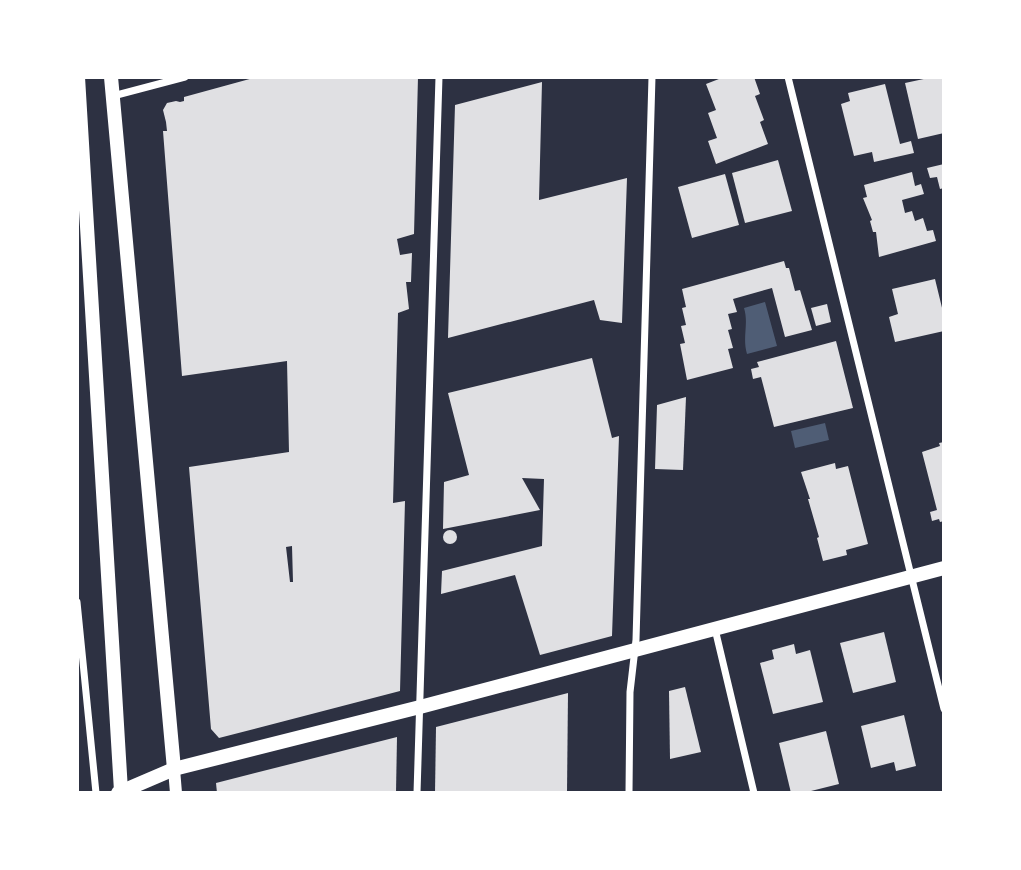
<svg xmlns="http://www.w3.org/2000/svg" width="1021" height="870" viewBox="0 0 1021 870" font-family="Poppins,sans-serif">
<rect width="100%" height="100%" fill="#2d3142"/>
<g fill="#4f5d75">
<path d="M765 302 777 346 747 354C742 337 749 324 744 308Z"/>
<polygon points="825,423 829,440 795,448 791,431"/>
</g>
<g fill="#e0e0e3" fill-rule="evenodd">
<path d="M257 77H418L414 234 397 239 400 255 412 253 411 282H406L409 309 398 313 393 503 405 501 400 691 219 738 211 729 189 467 289 452 287 361 182 376 163 131H167L166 122 163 110 167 103 176 101 180 102 184 101V97ZM292 546 293 582H290L286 547Z"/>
<polygon points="724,77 754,77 760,94 755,96 764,120 760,122 768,144 716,164 708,141 717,138 708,113 716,110 706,84"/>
<polygon points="933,77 944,77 944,133 918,139 905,83"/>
<polygon points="542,82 539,200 627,178 622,323 600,320 594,300 448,338 455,105"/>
<polygon points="885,84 900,144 911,141 914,153 874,162 872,152 854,156 841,104 850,101 848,93"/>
<polygon points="778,160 792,211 745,223 732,173"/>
<polygon points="944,164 944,188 940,189 937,177 930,178 927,168"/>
<polygon points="912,172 915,186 921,184 924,194 902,200 905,213 912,211 915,221 923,218 927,231 933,230 936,241 879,257 876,232 873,232 870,221 872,220 863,198 867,197 864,185"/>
<polygon points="725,174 739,225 692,238 678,187"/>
<polygon points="784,261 786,268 789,268 795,291 800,290 812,330 785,337 772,288 733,299 737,312 728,314 732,329 728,330 733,348 728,349 733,368 687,380 680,344 685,343 681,326 686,325 682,308 686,307 682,289"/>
<polygon points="935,279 944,316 944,331 895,342 889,317 898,314 892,289"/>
<polygon points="827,304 831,322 816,326 811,308"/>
<polygon points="836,341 853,408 774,427 761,377 753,379 751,369 759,367 757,362"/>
<polygon points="592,358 612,438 619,436 612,636 540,655 515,575 441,594 442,571 542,546 544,479 522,478 540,510 443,529 444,482 469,475 448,393"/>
<polygon points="686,397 683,470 655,469 657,405"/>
<polygon points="944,442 944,521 940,522 939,519 932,521 930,512 937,510 922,452 940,446 939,443"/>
<polygon points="835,463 836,469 848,466 868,544 846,550 847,555 823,561 817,538 819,537 808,499 810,499 801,472"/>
<circle cx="450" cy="537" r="7"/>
<polygon points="884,632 896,682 853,693 840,643"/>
<polygon points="794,644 796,654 810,650 823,702 773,714 760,663 774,659 772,650"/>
<polygon points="685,687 701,752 670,759 669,691"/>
<polygon points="568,693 567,793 435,793 436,727"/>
<polygon points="904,715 916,766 896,771 894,762 871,768 861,726"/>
<polygon points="826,731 839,784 803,793 791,793 779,743"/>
<polygon points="397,737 396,793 217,793 216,783"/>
</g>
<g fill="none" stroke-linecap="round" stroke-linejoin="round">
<g stroke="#fff" stroke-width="7">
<polyline points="788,77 944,709"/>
<polyline points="113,96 185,77"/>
<polyline points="77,602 96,793"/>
<polyline points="715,629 754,793"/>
<polyline points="417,793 439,77"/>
<polyline points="629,793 630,692 636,640 652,77"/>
</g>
<polyline stroke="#fff" stroke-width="12" points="174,769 176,793"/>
<g stroke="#fff" stroke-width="14">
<polyline points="78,77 121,791"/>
<polyline points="111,77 174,769"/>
<polyline points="118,793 174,769 420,707 944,568"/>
</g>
</g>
<rect width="1021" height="870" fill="none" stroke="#ffffff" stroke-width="158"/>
</svg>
